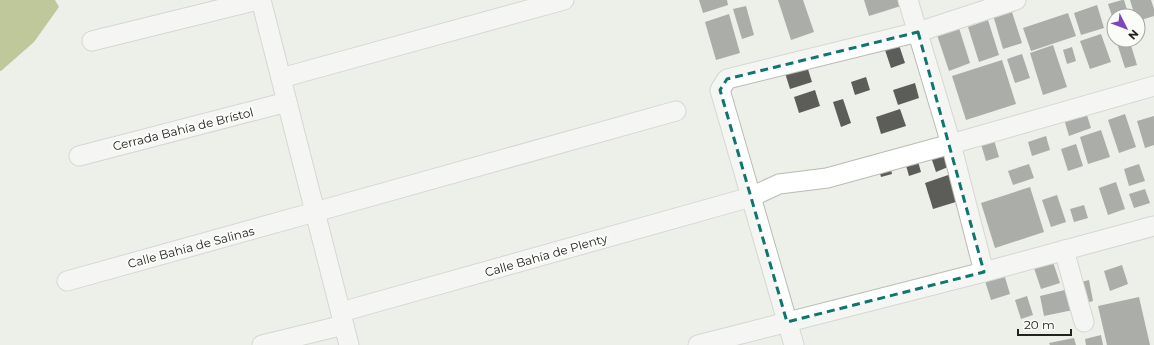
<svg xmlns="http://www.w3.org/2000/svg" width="1154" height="345" viewBox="0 0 1154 345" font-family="Montserrat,sans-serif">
<rect width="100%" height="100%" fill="#edefe9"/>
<polygon fill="#879a3c" points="0,0 55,0 59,7 34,42 1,71 0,71"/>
<g fill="#5c5d59">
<polygon points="699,0 727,0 728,5 703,13"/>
<polygon points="778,0 803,0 814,32 791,40"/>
<polygon points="864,0 902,0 904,5 869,16"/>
<polygon points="1122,0 1124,0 1129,16 1114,16 1114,22 1108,4"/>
<polygon points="1130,0 1151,0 1154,9 1154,16 1138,21 1138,16 1135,16"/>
<polygon points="1097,5 1104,28 1081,35 1074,13"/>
<polygon points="746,6 754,35 742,39 733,9"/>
<polygon points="1011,9 1022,43 1003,49 993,15"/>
<polygon points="1068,13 1076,36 1031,51 1023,28"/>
<polygon points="729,14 740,53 716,60 705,22"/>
<polygon points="988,20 999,55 979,62 968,27"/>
<polygon points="959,28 970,63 949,71 937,35"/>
<polygon points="1101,34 1111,62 1090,69 1080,41"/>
<polygon points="898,42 905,63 891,68 884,47"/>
<polygon points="1130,42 1137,65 1125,68 1118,46"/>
<polygon points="1053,45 1067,87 1043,95 1030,53"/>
<polygon points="1072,47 1076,61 1067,64 1063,50"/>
<polygon points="1022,54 1030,78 1015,83 1007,59"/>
<polygon points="1002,60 1016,104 966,120 952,76"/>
<polygon points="807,66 812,82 790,89 785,73"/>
<polygon points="866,77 870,90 855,95 851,82"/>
<polygon points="915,83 919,98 898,105 893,90"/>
<polygon points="815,90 820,106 799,113 794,97"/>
<polygon points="843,99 851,123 841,127 833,102"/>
<polygon points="900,109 906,126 881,134 876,117"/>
<polygon points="1086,112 1091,128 1069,136 1064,119"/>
<polygon points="1125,114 1136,147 1119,153 1108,120"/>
<polygon points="1154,116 1154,145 1145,148 1137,121"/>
<polygon points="1101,130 1110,157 1088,164 1080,137"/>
<polygon points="1046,136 1050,150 1032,156 1028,142"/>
<polygon points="994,140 999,157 986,161 981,144"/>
<polygon points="1076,144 1083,166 1068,171 1061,149"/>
<polygon points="943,150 948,167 936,172 930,154"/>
<polygon points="917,158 921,172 909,176 905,162"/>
<polygon points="1029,164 1034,178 1013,185 1008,171"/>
<polygon points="1139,164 1145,181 1129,186 1124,169"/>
<polygon points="890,166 892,174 881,177 879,170"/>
<polygon points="951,174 959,201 933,209 925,183"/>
<polygon points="1116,182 1125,209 1108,215 1099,188"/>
<polygon points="1030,187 1044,232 995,248 981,203"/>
<polygon points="1145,189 1150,203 1134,208 1129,194"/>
<polygon points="1057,195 1066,222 1051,227 1042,200"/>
<polygon points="1084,205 1088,218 1074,222 1070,209"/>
<polygon points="1053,262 1060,283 1041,289 1034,268"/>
<polygon points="1122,265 1128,284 1110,291 1104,271"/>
<polygon points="1004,274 1010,294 991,300 985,281"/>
<polygon points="1089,280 1093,301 1082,304 1077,283"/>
<polygon points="1069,289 1073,310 1044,316 1040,296"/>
<polygon points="1027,296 1033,315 1021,319 1015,300"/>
<polygon points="1139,297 1150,345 1107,345 1098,306"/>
<polygon points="1101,335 1103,345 1086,345 1085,339"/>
<polygon points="1074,338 1076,345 1050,345 1049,343"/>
</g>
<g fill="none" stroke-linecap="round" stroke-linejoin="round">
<defs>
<g id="street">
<polyline points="261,0 349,345"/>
<polyline points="908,0 951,144 984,272"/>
<polyline points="92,41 258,0"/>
<polyline points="281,78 564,0"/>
<polyline points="79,156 287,102"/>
<polyline points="1064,250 1084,322"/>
<polyline points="67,281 315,212 676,111"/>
<polyline points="341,312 751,197 779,184 827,178 951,144 1154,86"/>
<polyline points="262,345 344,325"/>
<polyline points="698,345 984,272 1154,226"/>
<polyline points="794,345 720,90 727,79 918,32 1016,0"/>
</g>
</defs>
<use href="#street" stroke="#babbb6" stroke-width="21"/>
<use href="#street" stroke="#fff" stroke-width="19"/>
</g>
<path d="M0 0H1154V345H0ZM918 32 984 272 787 322 720 90 727 79Z" fill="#edefe9" fill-opacity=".55" fill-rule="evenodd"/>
<path fill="none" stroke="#0f766e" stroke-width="3" stroke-dasharray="8 5" stroke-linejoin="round" d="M918 32 984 272 787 322 720 90 727 79Z"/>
<g text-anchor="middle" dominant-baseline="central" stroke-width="4" stroke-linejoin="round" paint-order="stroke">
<g font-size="12" fill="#222321" stroke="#fbfcf7">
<text transform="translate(183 129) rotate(-14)">Cerrada Bahía de Brístol</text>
<text transform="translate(191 247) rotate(-15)">Calle Bahía de Salinas</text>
<text transform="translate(546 255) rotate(-16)">Calle Bahía de Plenty</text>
</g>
</g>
<g transform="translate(1126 28) rotate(132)"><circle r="19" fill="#fbfcf7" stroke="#a4a5a1"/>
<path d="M0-3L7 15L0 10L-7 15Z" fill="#7a47be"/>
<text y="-6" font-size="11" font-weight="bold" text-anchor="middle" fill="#222321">N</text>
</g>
<path d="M1018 329v6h53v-6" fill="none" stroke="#222321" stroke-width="2"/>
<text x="1024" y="329" font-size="12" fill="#222321" stroke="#fbfcf7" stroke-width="3" paint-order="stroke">20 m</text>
</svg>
